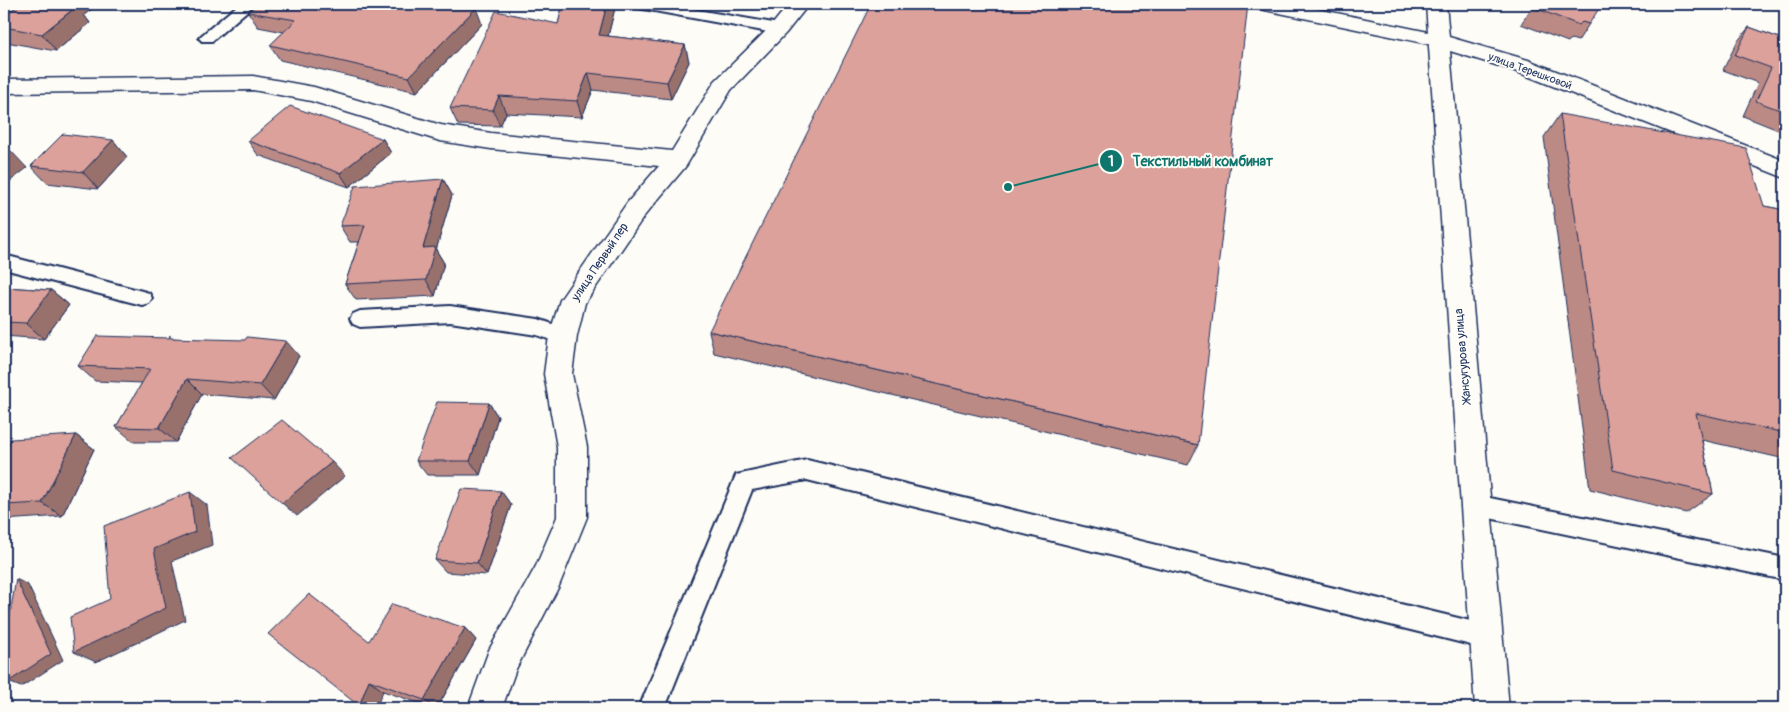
<svg xmlns="http://www.w3.org/2000/svg" width="1789" height="712" viewBox="0 0 1789 712" font-family="Pangolin,sans-serif">
<rect width="100%" height="100%" fill="#fdfcf7"/>
<filter id="ink" filterUnits="userSpaceOnUse"><feTurbulence type="fractalNoise" baseFrequency=".02" numOctaves="2"/><feDisplacementMap in="SourceGraphic" scale="10" xChannelSelector="R" yChannelSelector="G"/><feConvolveMatrix kernelMatrix="1 2 1 2 8 2 1 2 1" color-interpolation-filters="sRGB"/></filter>
<g filter="url(#ink)">
<g fill="none" stroke-linecap="round" stroke-linejoin="round">
<defs>
<g id="service">
<polygon points="239,4 255,4 212,41 202,41 199,38 202,35"/>
<polygon points="631,4 662,4 779,24 784,26 787,29 784,32 779,34 638,8 633,7"/>
<polygon points="4,255 142,291 149,293 152,298 149,303 142,305 4,269"/>
<polygon points="450,306 538,319 570,330 573,336 570,342 563,344 537,335 450,322 360,327 353,324 350,319 353,314 360,311"/>
<polygon points="807,460 1487,625 1496,629 1499,637 1496,645 1487,649 807,480 752,490 665,708 639,708 736,475"/>
<polygon points="1475,495 1785,558 1785,580 1475,515 1467,512 1464,505 1467,498"/>
</g>
<g id="minor">
<polygon points="789,4 809,4 786,33 731,90 686,166 645,215 585,303 577,336 572,374 587,447 587,517 559,586 516,669 502,708 468,708 489,650 536,566 557,517 557,447 544,374 549,336 560,300 627,203 659,166 491,149 440,141 311,101 253,90 4,93 4,79 253,76 314,87 441,125 491,133 672,151 715,81 772,25"/>
<polygon points="1255,4 1293,4 1438,34 1445,35 1448,40 1445,45 1438,46 1265,10 1258,8"/>
</g>
<polygon id="tertiary" points="1426,4 1446,4 1449,37 1528,60 1785,161 1785,178 1512,70 1450,51 1509,708 1475,708"/>
</defs>
<use href="#service" stroke="#1b2f5e" stroke-width="4"/>
<use href="#minor" stroke="#1b2f5e" stroke-width="3"/>
<use href="#tertiary" stroke="#1b2f5e" stroke-width="3"/>
<use href="#service" fill="#fdfcf7" fill-rule="evenodd"/>
<use href="#minor" fill="#fdfcf7" fill-rule="evenodd"/>
<use href="#tertiary" fill="#fdfcf7" fill-rule="evenodd"/>
</g>
<g fill="#bc8a84" stroke="#1b2f5e">
<polygon points="20,4 98,4 84,15 90,23 56,51 6,42 4,39 4,16"/>
<polygon points="563,4 616,4 608,36 685,45 689,62 671,99 593,90 582,117 506,113 500,126 458,125 450,108 558,24"/>
<polygon points="1534,4 1589,24 1578,41 1571,39 1568,42 1521,24"/>
<polygon points="248,12 482,24 417,92 280,60 270,45 284,32 258,27"/>
<polygon points="1749,27 1785,40 1785,122 1778,130 1743,116 1758,83 1723,70 1737,42"/>
<polygon points="1560,114 1764,206 1785,210 1785,459 1702,440 1713,494 1686,513 1590,489 1544,137"/>
<polygon points="383,139 391,153 349,187 258,155 248,141"/>
<polygon points="113,140 127,157 98,189 47,183 31,166"/>
<polygon points="443,179 452,195 436,250 444,263 435,296 356,300 345,284 359,242 350,242 340,226"/>
<polygon points="4,287 51,290 69,305 44,339 4,336"/>
<polygon points="709,331 1198,445 1188,465 714,353"/>
<polygon points="173,338 299,356 274,400 202,394 176,442 134,442 116,427 142,383 95,381 78,366"/>
<polygon points="489,403 498,417 480,475 427,475 416,461"/>
<polygon points="76,435 94,449 62,516 4,520 4,453"/>
<polygon points="501,491 511,505 487,575 446,572 435,560"/>
<polygon points="465,628 476,640 437,708 434,708 383,691 362,708 369,641"/>
</g>
<g fill="#99716c" stroke="#1b2f5e">
<polygon points="72,4 98,4 84,15 90,23 56,51 42,34 75,8"/>
<polygon points="607,4 616,4 604,52 599,35"/>
<polygon points="476,8 482,24 417,92 409,77"/>
<polygon points="685,45 689,62 671,99 667,82"/>
<polygon points="588,73 593,90 582,117 577,101"/>
<polygon points="499,96 506,113 500,126 493,110"/>
<polygon points="383,139 391,153 349,187 340,173"/>
<polygon points="113,140 127,157 98,189 83,172"/>
<polygon points="11,151 27,168 4,186 4,157"/>
<polygon points="443,179 452,195 436,250 444,263 435,296 426,280 423,248"/>
<polygon points="51,290 69,305 44,339 26,323"/>
<polygon points="286,341 299,356 274,400 260,385"/>
<polygon points="187,379 202,394 176,442 159,428"/>
<polygon points="489,403 498,417 480,475 470,461"/>
<polygon points="76,435 94,449 62,516 42,503"/>
<polygon points="332,462 345,476 297,516 282,503"/>
<polygon points="501,491 511,505 487,575 477,563"/>
<polygon points="190,492 207,505 212,545 172,561 185,620 96,662 74,652 154,549"/>
<polygon points="16,579 28,585 63,660 21,687 8,682"/>
<polygon points="465,628 476,640 437,708 435,708 424,700"/>
<polygon points="369,680 383,691 376,708 362,708 359,706"/>
</g>
<g fill="#dba19a" stroke="#1b2f5e">
<polygon points="20,4 63,4 77,6 42,34 4,27 4,16"/>
<polygon points="257,4 454,4 476,8 409,77 270,45 296,20 248,12"/>
<polygon points="563,4 607,4 599,35 685,45 667,82 588,73 577,101 499,96 493,110 450,108 496,11 558,24"/>
<polygon points="871,4 1248,4 1198,445 709,331"/>
<polygon points="1534,4 1602,4 1589,24 1582,22 1579,25 1532,7"/>
<polygon points="1749,27 1785,40 1785,112 1756,101 1771,68 1735,55"/>
<polygon points="290,106 383,139 340,173 248,141"/>
<polygon points="1560,114 1746,148 1764,206 1785,210 1785,433 1696,413 1713,494 1613,470"/>
<polygon points="63,134 113,140 83,172 31,166"/>
<polygon points="4,150 11,151 4,157"/>
<polygon points="443,179 423,248 435,247 426,280 345,284 365,225 340,226 355,186"/>
<polygon points="4,287 51,290 26,323 4,322"/>
<polygon points="170,335 170,338 245,340 247,337 286,341 260,385 187,379 159,428 116,427 150,369 78,366 97,336 169,338"/>
<polygon points="437,402 489,403 470,461 416,461"/>
<polygon points="282,420 332,462 282,503 232,458"/>
<polygon points="76,435 42,503 4,505 4,453 11,439"/>
<polygon points="461,489 501,491 477,563 435,560"/>
<polygon points="190,492 195,532 154,549 166,608 74,652 70,617 110,599 104,526"/>
<polygon points="16,579 51,654 8,682 4,671 4,628 8,626"/>
<polygon points="309,594 369,641 392,604 465,628 424,700 369,680 359,706 268,634"/>
</g>
</g>
<g text-anchor="middle" dominant-baseline="central" stroke-width="4" stroke-linejoin="round" paint-order="stroke">
<g font-size="11" fill="#1b2f5e" stroke="#fdfcf7">
<text transform="translate(1530 71) rotate(20)">улица Терешковой</text>
</g>
<g font-size="12" fill="#1b2f5e" stroke="#fdfcf7">
<text transform="translate(600 262) rotate(-56)">улица Первый пер</text>
<text transform="translate(1463 356) rotate(-95)">Жансугурова улица</text>
</g>
</g>
<path fill="none" stroke="#0f766e" stroke-width="2" d="M1008 187L1111 161"/>
<g fill="#0f766e" stroke="#fdfcf7" stroke-width="2">
<circle cx="1008" cy="187" r="5"/>
<circle cx="1111" cy="161" r="12"/>
</g>
<g font-size="15" text-anchor="middle" font-weight="bold" fill="#fff">
<text x="1111" y="166">1</text>
</g>
<g font-size="14" text-anchor="middle" font-weight="bold" fill="#0f766e" stroke="#fdfcf7" stroke-width="4" stroke-linejoin="round" paint-order="stroke">
<text x="1203" y="166">Текстильный комбинат</text>
</g>
<rect width="1789" height="712" fill="none" stroke="#fdfcf7" stroke-width="20"/>
<rect x="10" y="10" width="1769" height="692" fill="none" stroke="#1b2f5e" stroke-width="2" filter="url(#ink)"/>
</svg>
